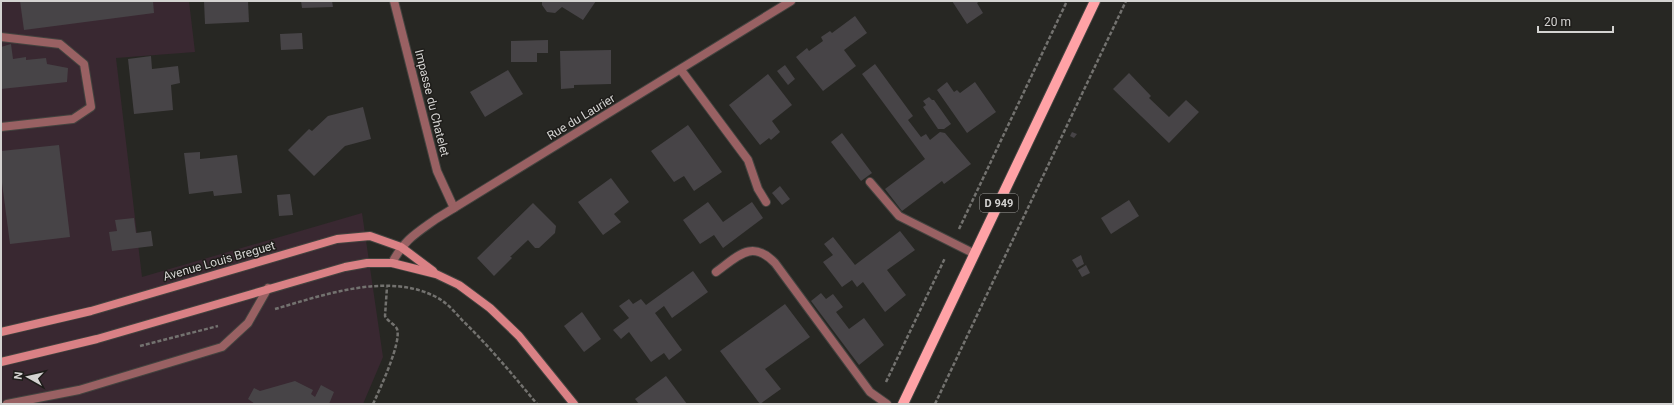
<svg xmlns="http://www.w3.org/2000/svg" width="1674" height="405" viewBox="0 0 1674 405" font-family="Roboto,sans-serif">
<rect width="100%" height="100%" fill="#272723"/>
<polygon fill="#392831" points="1,1 189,1 195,52 116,58 142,277 362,213 383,357 363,404 1,404"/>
<g fill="#474447">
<polygon points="20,1 153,1 154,13 24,30"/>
<polygon points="204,1 248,1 249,22 205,24"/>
<polygon points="301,1 332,1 333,7 302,8"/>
<polygon points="542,1 596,1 583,20 562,7 555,13 547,12 542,5"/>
<polygon points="952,1 980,1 977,3 983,13 967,24"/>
<polygon points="855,16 867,33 844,50 856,66 823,91 796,57 807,48 809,51 823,41 821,37 830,31 832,33"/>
<polygon points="302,33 303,49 281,50 280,34"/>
<polygon points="548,40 548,53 537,53 537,62 511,62 511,41"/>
<polygon points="11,44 13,59 26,57 26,60 46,58 47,64 68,68 67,82 1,89 1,47"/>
<polygon points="611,50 611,84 574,85 574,88 561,89 560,51"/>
<polygon points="151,56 152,69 178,66 180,83 171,85 173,110 134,114 128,59"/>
<polygon points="875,64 913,116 908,120 921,137 926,134 930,140 940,132 945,133 971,164 944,184 942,181 902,211 885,189 925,159 862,74"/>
<polygon points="785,65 795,79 788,85 777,71"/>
<polygon points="508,70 523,94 485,117 470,92"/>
<polygon points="1129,73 1151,96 1149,98 1169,117 1186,100 1199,112 1169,143 1113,89"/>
<polygon points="768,74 792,105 772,121 780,132 771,140 769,138 760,145 729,105"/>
<polygon points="947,82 954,92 957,90 960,93 975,82 996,112 967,133 937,90"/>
<polygon points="929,97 932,100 934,100 951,124 944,129 938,129 923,107 926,105 923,101"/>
<polygon points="363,107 371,139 345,146 314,176 288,150 309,129 312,131 328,116"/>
<polygon points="688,125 722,172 694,191 684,176 674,182 651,151"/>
<polygon points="1072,132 1077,134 1074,138 1070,136"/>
<polygon points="842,133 872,173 861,181 831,142"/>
<polygon points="59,145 70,237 10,244 1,175 1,151"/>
<polygon points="200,152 200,159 237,155 242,193 214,196 213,191 189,194 184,153"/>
<polygon points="611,178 629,202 614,214 621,222 603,235 578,202"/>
<polygon points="780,186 790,199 782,205 772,193"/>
<polygon points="290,194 293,215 279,216 277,195"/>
<polygon points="1129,200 1139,216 1111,234 1101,218"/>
<polygon points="708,202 723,222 752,202 763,218 723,248 714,235 700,244 683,220"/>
<polygon points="533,203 556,226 555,233 539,248 535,248 528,240 511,256 510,256 512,258 494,276 477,258"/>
<polygon points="134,218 136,233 151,231 153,246 112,251 109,232 117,231 115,220"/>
<polygon points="900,231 915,250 887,270 906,295 885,312 863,282 857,287 852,280 842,287 823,262 833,255 824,244 833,237 855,265"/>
<polygon points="1081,255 1084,264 1077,268 1072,260"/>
<polygon points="1086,265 1090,273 1082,277 1078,270"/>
<polygon points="693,271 708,292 672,318 664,306 655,313 682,350 669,360 664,353 651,362 629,332 621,339 613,330 629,318 619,306 629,299 633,304 641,299 646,305"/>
<polygon points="821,293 826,299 833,294 843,307 836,312 849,329 864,318 884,345 859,365 811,301"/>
<polygon points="785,304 810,337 765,369 781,389 760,404 720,351"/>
<polygon points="582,312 601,339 584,352 564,326"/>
<polygon points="666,376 687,404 639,404 635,399"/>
<polygon points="295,381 313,390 311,394 315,397 321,385 334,392 329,404 255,404 248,399 254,388 260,391"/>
</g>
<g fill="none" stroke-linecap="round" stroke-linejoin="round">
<defs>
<g id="lane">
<polyline points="1,37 60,44 84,64 91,107 73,119 1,127"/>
<polyline points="681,70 748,160 758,189 766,202"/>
<polyline points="870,182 899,216 975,254"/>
<path d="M716 272C738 256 752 239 775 263L870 392 887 404"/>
<polyline points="7,404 79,390 222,347 248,323 268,288"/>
</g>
<g id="street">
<polyline points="394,1 437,171 454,208"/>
<path d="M392 263C404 240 415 234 436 219L791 1"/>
</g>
<g id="secondary">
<polyline points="1,332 91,311 337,239 370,236 401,247 433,271"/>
<polyline points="1,362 97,339 345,267 367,263 392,263 436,274 459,285 490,308 519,336 574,404"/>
</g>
<polyline id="primary" points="903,404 1095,1"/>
</defs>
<use href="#lane" stroke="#43433f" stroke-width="10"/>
<use href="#street" stroke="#43433f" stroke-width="10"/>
<use href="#secondary" stroke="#43433f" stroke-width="10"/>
<use href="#primary" stroke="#43433f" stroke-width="12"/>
<g stroke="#73726f" stroke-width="2.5" stroke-dasharray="4 2" stroke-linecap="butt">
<polyline points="959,229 1067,1"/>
<path d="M275 309C324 295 389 271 438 298 447 303 455 312 462 320 489 346 513 375 537 404"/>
<polyline points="140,346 218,326"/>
<polyline points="886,382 945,258"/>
<path d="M373 404C379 391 402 342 397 329 395 324 388 322 385 316L387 287"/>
<polyline points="935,404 1126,1"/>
</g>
<use href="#lane" stroke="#996163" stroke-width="8"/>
<use href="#street" stroke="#996163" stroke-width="8"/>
<use href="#secondary" stroke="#da8185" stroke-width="8"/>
<use href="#primary" stroke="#ffa2a6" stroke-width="10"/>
</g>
<g text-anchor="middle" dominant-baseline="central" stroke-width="3" stroke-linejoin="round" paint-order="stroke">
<rect fill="#1e1d1a" stroke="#9d9c9a" stroke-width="1" x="980" y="194" width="38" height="18" rx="3"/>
<g font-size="11" font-weight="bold" fill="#d4d3d1">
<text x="999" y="203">D 949</text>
</g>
<g font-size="12" fill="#d4d3d1" stroke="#1e1d1a">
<text transform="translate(432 103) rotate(76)">Impasse du Chatelet</text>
<text transform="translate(581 117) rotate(-31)">Rue du Laurier</text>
<text transform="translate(219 261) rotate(-16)">Avenue Louis Breguet</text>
</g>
</g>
<rect width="1674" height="405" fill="none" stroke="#d4d3d1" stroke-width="4"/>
<g transform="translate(28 377) rotate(278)" stroke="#1e1d1a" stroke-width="3" paint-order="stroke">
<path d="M0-3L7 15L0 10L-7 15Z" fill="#d4d3d1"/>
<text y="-6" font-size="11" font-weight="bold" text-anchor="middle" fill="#d4d3d1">N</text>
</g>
<path d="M1538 26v6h75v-6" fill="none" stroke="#d4d3d1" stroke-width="2"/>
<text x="1544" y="26" font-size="12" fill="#d4d3d1" stroke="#1e1d1a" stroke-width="3" paint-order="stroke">20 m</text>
</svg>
